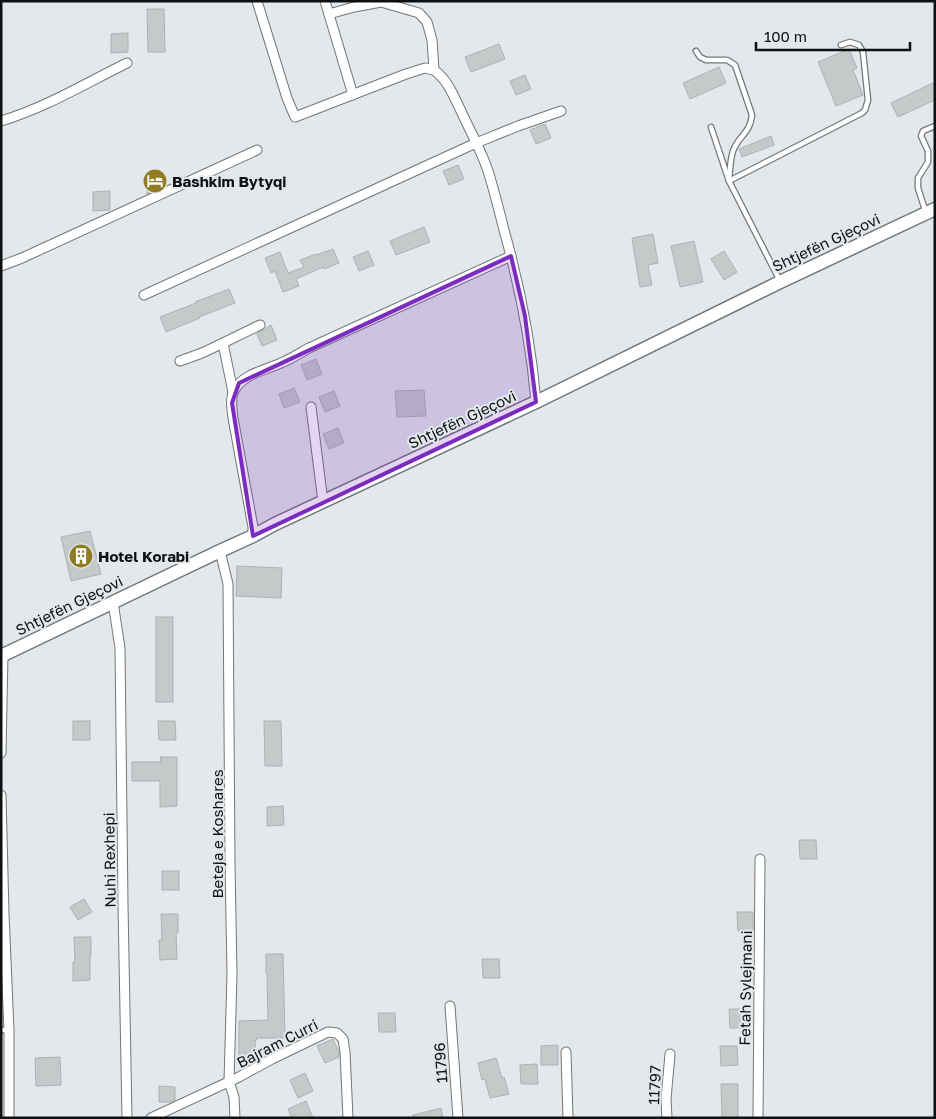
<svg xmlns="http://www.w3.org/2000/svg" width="936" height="1119" viewBox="0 0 936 1119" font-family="'Golos Text',sans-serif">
<rect width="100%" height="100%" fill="#e2e8eb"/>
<g fill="#c4caca" stroke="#acb2b2">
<polygon points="147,9 164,9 165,52 148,52"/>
<polygon points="128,33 128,52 111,53 111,34"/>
<polygon points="499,44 505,59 471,72 465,57"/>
<polygon points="849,49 857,68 853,70 863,95 836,106 818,62"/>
<polygon points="719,67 726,83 690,99 683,83"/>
<polygon points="525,75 531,89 516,95 510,81"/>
<polygon points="935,82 935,100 898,117 891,103"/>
<polygon points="545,124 551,138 536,144 530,130"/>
<polygon points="771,136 774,145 742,157 739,149"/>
<polygon points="458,165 464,179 449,185 443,171"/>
<polygon points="162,171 163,186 147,194 146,174"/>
<polygon points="110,191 110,210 93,211 93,192"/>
<polygon points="424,227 430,242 396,255 390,241"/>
<polygon points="653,234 658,263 648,265 652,285 640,287 632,238"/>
<polygon points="694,241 703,282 680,287 671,246"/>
<polygon points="333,249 339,263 324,269 323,267 296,279 299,286 283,292 275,271 271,273 265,258 280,252 288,273 304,267 300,260 316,254 316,255"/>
<polygon points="368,251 374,265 359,271 353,257"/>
<polygon points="724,251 737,272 724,280 711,259"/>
<polygon points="229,289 235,303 199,317 200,318 166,332 160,317 196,303 195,302"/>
<polygon points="271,325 277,340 262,346 257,334"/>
<polygon points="316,359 322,374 307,380 301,365"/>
<polygon points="294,388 300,402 284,408 279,394"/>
<polygon points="424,390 426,416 397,417 395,391"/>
<polygon points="334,391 340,406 325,412 319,397"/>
<polygon points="338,428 344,443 329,449 323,434"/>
<polygon points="90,531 101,574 71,581 61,537"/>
<polygon points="237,566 282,568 281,598 236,596"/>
<rect x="156" y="617" width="17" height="85"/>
<rect x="73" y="721" width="17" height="19"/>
<polygon points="158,721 175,721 176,740 159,740"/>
<polygon points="264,721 281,721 282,766 265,766"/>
<polygon points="160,757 177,757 177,806 160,807 160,781 132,781 132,762 161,762"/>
<polygon points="283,806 284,825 267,826 267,807"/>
<polygon points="799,840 816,840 817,859 800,859"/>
<rect x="162" y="871" width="17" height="19"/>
<polygon points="84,899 92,912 78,920 70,907"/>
<polygon points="737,912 753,912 753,931 738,931"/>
<polygon points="161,914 178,914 178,933 176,933 177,959 160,960 159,940 162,940"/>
<polygon points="74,937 91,937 91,956 90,956 90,980 73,981 73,962 75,962"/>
<polygon points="266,954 283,954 285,1038 256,1038 257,1040 255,1040 256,1061 251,1063 239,1064 239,1021 268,1020 267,973 266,973"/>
<polygon points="482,959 499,959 500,978 483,978"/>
<polygon points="729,1009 746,1009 746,1028 730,1028"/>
<polygon points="378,1013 395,1013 396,1032 379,1032"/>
<polygon points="333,1039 339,1052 339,1057 325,1063 317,1046"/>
<polygon points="558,1045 558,1065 541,1065 541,1046"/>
<polygon points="720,1046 737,1046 738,1065 721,1066"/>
<polygon points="60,1057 61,1085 36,1086 35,1058"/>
<polygon points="496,1058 502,1078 504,1077 509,1094 490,1098 485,1079 482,1080 478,1063"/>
<polygon points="537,1064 538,1084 521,1084 520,1065"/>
<polygon points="305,1073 313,1091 298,1098 290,1080"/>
<polygon points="721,1084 738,1084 738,1118 722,1118"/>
<polygon points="159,1086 175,1087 175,1100 170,1102 159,1102"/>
<polygon points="306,1101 313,1118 292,1118 288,1109"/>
<polygon points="441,1108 443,1118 413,1118 413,1115"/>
</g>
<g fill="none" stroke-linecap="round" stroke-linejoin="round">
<defs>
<g id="lane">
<path d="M696 51 700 57 706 60H727L735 65 752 115C750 134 739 135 733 151 730 160 730 171 729 180"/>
<polyline points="711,127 729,181 780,281"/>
<polyline points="729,181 862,113 865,110 868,100 863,52 859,45 850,42 841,45"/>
<polyline points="926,213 918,188 918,178 928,162 928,151 921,136 923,131 935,126"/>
<polyline points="1,1030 9,1030"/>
</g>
<g id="street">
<polyline points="257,1 287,98 295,117 406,74 425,68 434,70"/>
<polyline points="325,1 353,95"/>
<path d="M329 14 354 7 381 2 419 13 427 22 432 40 434 70C448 80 454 97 461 111 470 131 481 150 488 171 494 190 499 210 504 230 520 287 531 343 536 402"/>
<path d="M1 121C45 108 86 83 127 63"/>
<polyline points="1,266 22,258 257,150"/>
<polyline points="144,295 476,143 518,126 561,111"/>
<polyline points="223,343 260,325"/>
<polyline points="180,361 202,353 223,343 233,392"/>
<polyline points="311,407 323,502"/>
<path d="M253 536V527L233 418C232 409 230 399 234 391 242 374 266 370 281 363 291 359 300 353 309 348L511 256"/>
<polyline points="220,551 228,584 230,864 232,974 229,1082 234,1097 235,1118"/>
<polyline points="113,602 120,648 123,905 127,1118"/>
<polyline points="1,753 3,655"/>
<polyline points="1,795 4,914 9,1030 9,1118"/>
<polyline points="450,1006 458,1118"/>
<polyline points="566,1052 568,1118"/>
<polyline points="151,1118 239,1077 272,1059 328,1032 337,1033 343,1039 345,1052 348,1118"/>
<polyline points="667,1118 666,1099 670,1054"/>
<polyline points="758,1118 760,859"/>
</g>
<polyline id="secondary" points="1,656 220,551 253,536 275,524 536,402 780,282 935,209"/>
</defs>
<use href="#lane" stroke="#717779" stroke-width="7"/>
<use href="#street" stroke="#717779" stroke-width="11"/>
<use href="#secondary" stroke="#717779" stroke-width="15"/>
<use href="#lane" stroke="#fff" stroke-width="4.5"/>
<use href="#street" stroke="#fff" stroke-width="9"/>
<use href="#secondary" stroke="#fff" stroke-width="12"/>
</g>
<path fill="#7b2cbf" fill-opacity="0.2" stroke="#7b2cbf" stroke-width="4" stroke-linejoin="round" d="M511 256 525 316 536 402 253 536 232 403 239 383Z"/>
<defs>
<symbol id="hotel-disc" viewBox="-11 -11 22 22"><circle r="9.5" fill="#917c23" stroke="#e2e8eb"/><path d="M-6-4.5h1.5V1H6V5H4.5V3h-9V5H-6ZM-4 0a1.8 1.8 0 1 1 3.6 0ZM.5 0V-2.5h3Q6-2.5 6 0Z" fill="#fff"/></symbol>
<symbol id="building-disc" viewBox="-11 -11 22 22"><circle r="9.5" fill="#917c23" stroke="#e2e8eb"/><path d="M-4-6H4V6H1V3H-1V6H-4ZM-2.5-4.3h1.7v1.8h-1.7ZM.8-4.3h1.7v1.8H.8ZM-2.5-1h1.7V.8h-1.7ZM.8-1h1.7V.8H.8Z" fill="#fff"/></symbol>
</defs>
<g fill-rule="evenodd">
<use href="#hotel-disc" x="141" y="167" width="28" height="28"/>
<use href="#building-disc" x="67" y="542" width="28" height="28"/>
</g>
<g text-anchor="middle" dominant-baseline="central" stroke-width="4" stroke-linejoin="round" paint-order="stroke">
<g font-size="15" font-weight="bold" fill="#0e1011" stroke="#e2e8eb" text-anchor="start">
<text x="172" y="181">Bashkim Bytyqi</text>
<text x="98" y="556">Hotel Korabi</text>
</g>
<g font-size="15" fill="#0e1011" stroke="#e2e8eb">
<text transform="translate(826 242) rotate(-25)">Shtjefën Gjeçovi</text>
<text transform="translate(462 419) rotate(-25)">Shtjefën Gjeçovi</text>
<text transform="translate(69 605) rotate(-26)">Shtjefën Gjeçovi</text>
<text transform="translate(217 834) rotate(-90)">Beteja e Koshares</text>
<text transform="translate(109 860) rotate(-91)">Nuhi Rexhepi</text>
<text transform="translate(745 988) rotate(-89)">Fetah Sylejmani</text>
<text transform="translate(277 1043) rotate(-27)">Bajram Curri</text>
<text transform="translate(440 1063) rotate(-94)">11796</text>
<text transform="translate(654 1085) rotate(-87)">11797</text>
</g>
</g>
<rect width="936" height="1119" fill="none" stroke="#0e1011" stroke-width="5"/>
<path d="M756 42v8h154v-8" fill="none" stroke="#0e1011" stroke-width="2.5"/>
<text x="764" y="42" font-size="15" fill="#0e1011" stroke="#e2e8eb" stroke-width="4" paint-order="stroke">100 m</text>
</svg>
